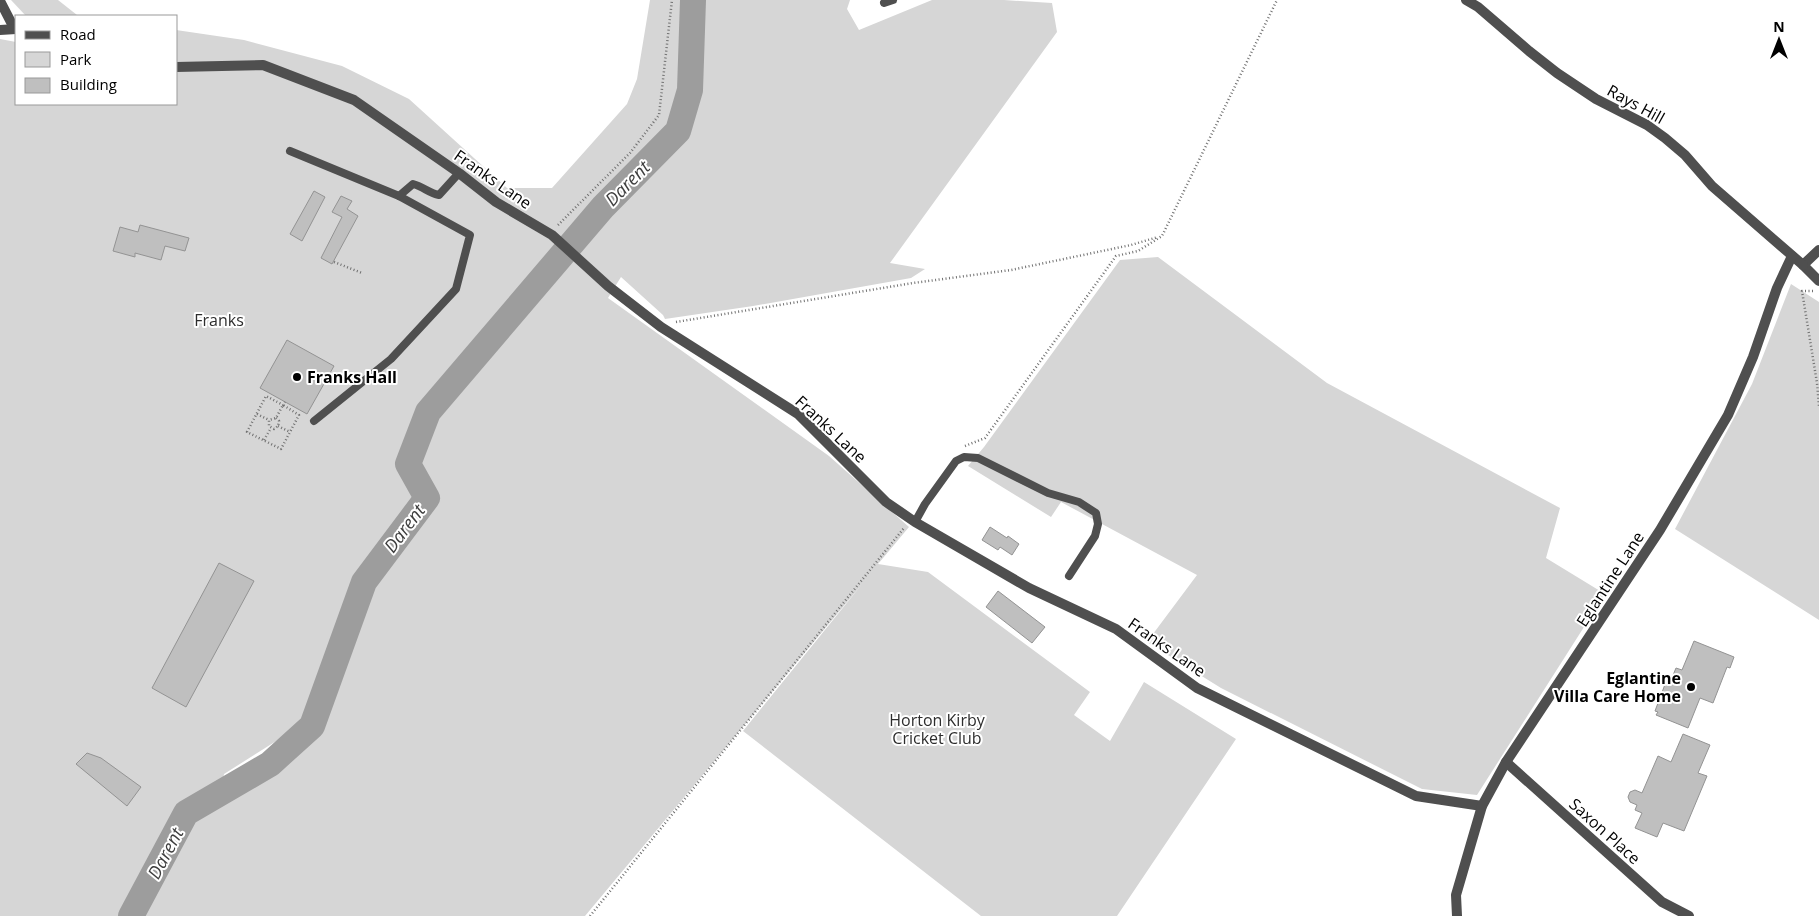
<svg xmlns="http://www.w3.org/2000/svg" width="1819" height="916" viewBox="0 0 1819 916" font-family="'Open Sans',sans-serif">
<rect width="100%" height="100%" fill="#fff"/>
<g fill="#d6d6d6" fill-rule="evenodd">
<polygon points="11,0 58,0 77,15 85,16 26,16"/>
<path d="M650 0H850L847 9 859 30 932 0H1004L1052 3 1057 32 890 263 925 269 911 278 753 306 665 319 663 315 621 277 608 298 829 456 909 527 878 564 928 572 1090 692 1074 715 1110 741 1144 682 1236 739 1117 916H981L743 731 863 583 585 916H0V39L16 42V104H176V30L244 40 342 66 409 99 507 188H552L627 104 637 79ZM534 271 426 407H425L485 328ZM362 604 320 726 269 777 220 801 224 774 300 726Z"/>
<polygon points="1158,257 1327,383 1560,508 1546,558 1605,594 1477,795 1422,789 1221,688 1147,642 1197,575 1061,502 1051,517 968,466 984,447 1120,260"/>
<polygon points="1791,284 1819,302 1819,620 1675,529 1752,384"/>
</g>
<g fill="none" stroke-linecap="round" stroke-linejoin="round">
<polyline stroke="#9d9d9d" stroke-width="26" points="131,916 186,813 270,764 312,726 364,582 427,498 408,464 428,412 603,207 678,131 690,90 693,0"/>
</g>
<g fill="#bfbfbf" stroke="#939393">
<polygon points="314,191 325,197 302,241 290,234"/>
<polygon points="341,196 352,201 347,209 358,216 332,264 321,258 342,217 332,212"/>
<polygon points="140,225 189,238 185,251 165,246 161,260 135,253 135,257 113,251 120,227 138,232"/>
<polygon points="287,340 334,366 307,414 260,388"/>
<polygon points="990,527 1007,538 1008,536 1019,544 1012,555 1000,547 998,550 982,540"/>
<polygon points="219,563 254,581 186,707 152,688"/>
<polygon points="998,591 1045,627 1032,643 986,607"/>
<polygon points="1694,641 1734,657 1730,668 1727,667 1713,703 1700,698 1688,728 1656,715 1658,712 1655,711 1667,679 1671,680 1676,668 1682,670"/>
<polygon points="1683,734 1710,745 1698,773 1707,776 1684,831 1663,823 1657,837 1635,828 1642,813 1635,810 1637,805 1630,802 1628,797 1630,792 1635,790 1642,793 1658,756 1671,762"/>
<polygon points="87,753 101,758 141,787 127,806 76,764"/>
</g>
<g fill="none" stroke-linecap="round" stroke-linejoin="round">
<g stroke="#717171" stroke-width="2.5" stroke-dasharray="1 2.5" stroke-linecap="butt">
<polyline points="558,225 630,153 659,115 672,0"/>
<polyline points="334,262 362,273"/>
<polyline points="1813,291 1802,291 1817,383 1819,406"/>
<polyline points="676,322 913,283 1011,270 1131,245 1158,237"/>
<polyline points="257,414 269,420"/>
<polyline points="276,418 279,421 278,426 274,429 269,426 269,420 276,418 283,405 299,415 281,449 247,432 266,396 283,405 285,402"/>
<polyline points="278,426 290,432"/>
<polyline points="264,440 271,428"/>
<polyline points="965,446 985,438 1116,256 1138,251 1162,236 1277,0"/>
<polyline points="590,916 904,528"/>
</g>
<g stroke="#4f4f4f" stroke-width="8">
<polyline points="884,3 893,0"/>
<polyline points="290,151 399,196 470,235 456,289 391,359 314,421"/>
<path d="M399 196 413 184C424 187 429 193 439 195L459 173"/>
<polyline points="915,522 925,504 956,461 964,457 978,458 1048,493 1079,502 1096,513 1098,524 1095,536 1069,576"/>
</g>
<g stroke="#4f4f4f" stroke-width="10">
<polyline points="0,1 14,28"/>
<polyline points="0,30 16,29"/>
<polyline points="176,67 263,65 354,100 459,173 496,202 552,235 608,286 661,327 798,414 886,502 915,522 1029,588 1116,629 1197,688 1416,796 1482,806"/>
<polyline points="1819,250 1803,265 1819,281"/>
<polyline points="1506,762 1662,902 1689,916"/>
</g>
<g stroke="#4f4f4f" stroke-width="10">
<polyline points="1466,0 1478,7 1529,51 1557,73 1596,99 1647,125 1665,138 1685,155 1712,186 1803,265"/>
<polyline points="1457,916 1456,895 1482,806 1506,762 1660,530 1728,415 1753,357 1777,288 1792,256"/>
</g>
</g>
<g fill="#000" stroke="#fff" stroke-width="2">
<circle cx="297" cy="377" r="5"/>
<circle cx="1691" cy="687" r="5"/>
</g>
<g text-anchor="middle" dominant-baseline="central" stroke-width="4" stroke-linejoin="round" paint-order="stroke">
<g font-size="16" fill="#000" stroke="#fff">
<text transform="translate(1636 104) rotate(29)">Rays Hill</text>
<text transform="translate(493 179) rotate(35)">Franks Lane</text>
<text transform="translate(831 429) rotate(43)">Franks Lane</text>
<text transform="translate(1610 579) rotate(-57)">Eglantine Lane</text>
<text transform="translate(1167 647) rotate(35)">Franks Lane</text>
<text transform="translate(1605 831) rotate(42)">Saxon Place</text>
</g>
<g font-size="16" fill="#2d2d2d" stroke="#fff">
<text x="219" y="320">Franks</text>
<text x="937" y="720">Horton Kirby<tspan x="937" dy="18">Cricket Club</tspan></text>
</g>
<g font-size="16" font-weight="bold" fill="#000" stroke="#fff" text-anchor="start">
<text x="307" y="377">Franks Hall</text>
<text x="1681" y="678" text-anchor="end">Eglantine<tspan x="1681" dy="18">Villa Care Home</tspan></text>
</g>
<g font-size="18" font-style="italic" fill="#3e3e3e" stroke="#fff">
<text transform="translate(627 183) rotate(-45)">Darent</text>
<text transform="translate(404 528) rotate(-53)">Darent</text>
<text transform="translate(165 853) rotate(-62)">Darent</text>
</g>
</g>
<rect x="15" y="15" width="162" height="90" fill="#ffffff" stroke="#999999"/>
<rect x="25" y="31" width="25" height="8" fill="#4f4f4f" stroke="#999999"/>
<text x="60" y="40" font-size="15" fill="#000000">Road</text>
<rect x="25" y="52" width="25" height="15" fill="#d6d6d6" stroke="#999999"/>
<text x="60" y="65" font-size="15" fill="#000000">Park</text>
<rect x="25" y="78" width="25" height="15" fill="#bfbfbf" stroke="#999999"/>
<text x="60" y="90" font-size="15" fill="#000000">Building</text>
<g transform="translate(1779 40)" stroke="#ffffff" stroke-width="4" paint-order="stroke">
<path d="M0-4L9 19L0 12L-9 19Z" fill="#000000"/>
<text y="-8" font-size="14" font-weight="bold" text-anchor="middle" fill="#000000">N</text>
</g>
</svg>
